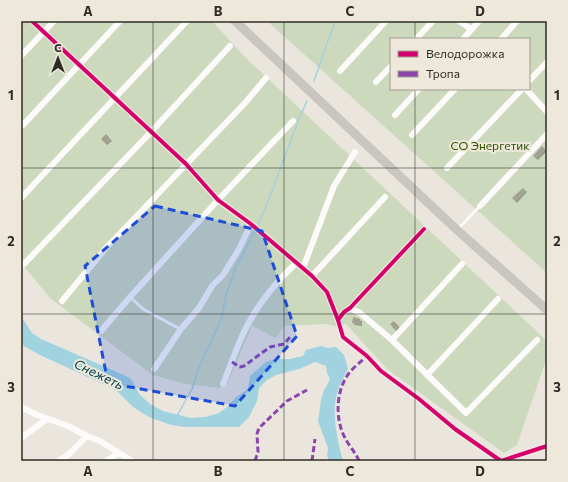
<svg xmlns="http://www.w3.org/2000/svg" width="568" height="482" viewBox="0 0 568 482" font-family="Commissioner,sans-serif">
<defs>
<filter id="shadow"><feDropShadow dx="2" dy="2" stdDeviation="0" flood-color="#0004"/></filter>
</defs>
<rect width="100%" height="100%" fill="#eae6de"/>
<g fill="#cdd9bd" fill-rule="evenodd">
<polygon points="21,21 212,21 247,59 547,341 547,357 517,445 504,453 387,369 346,324 339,327 325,324 284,326 276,338 252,326 227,384 220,388 185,384 153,375 51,299 21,263"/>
<path d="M267 21H547V273ZM391 39H529V89H391Z"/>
</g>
<path fill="#a0d2e0" d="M21 316 32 333 41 339 126 376 131 379 140 395 150 404 163 411 191 418 205 417 219 413 227 407 236 397 248 389 250 376 266 362 276 359H290L303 356 306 350 321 346 328 348 336 347 344 355 348 369C343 378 338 388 336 398 332 417 338 443 343 461H330L327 456 328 448 318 421 321 400 324 390 326 387 330 379 327 373 326 366 315 362 299 369 276 375 267 380 259 388 257 401 249 417 239 427H185L171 425 149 417 133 407 116 390 40 355 24 346 21 341Z"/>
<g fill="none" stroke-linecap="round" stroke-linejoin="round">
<g stroke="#a0d2e0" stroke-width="1.5">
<polyline points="314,81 335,21"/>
<path d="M257 227C276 186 288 142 307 101"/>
<polyline points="177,416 192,389 199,368 222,317 226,295 236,267 255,231"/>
</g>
</g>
<g fill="#a59f91" filter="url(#shadow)">
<polygon points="106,134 110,139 105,143 101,139"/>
<polygon points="542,146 545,149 536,158 533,156"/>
<polygon points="523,188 525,190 515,201 512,198"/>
<polygon points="353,317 360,319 360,324 352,323"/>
<polygon points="394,321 398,326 394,329 390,324"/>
</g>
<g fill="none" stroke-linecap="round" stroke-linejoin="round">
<g stroke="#fcfbfa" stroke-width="3">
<polyline points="458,229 480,206"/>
<polyline points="130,297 143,309 180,329"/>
</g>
<g stroke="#fcfbfa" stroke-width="6">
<polyline points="32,21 186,164 218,200 251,224 312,276 327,292 338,320"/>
<polyline points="459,21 471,29"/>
<polyline points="416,39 433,21"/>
<polyline points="463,39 479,21"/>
<polyline points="501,39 517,21"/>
<polyline points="21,56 54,21"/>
<polyline points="340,71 386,21"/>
<polyline points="529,81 547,62"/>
<polyline points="376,82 391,66"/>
<polyline points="526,89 547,112"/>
<polyline points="395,115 419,89"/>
<polyline points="23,125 120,21"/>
<polyline points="412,135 455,89"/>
<polyline points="447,168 522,89"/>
<polyline points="21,198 187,21"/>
<polyline points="480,206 547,134"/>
<polyline points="424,229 350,308 344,312 338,320 343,337 367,356 381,371 419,399 455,429 501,461 547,446"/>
<polyline points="24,264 151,132 230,46"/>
<polyline points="303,268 334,186 355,152"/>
<polyline points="312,276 385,197"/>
<polyline points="62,301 106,248 245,103 266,78"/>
<polyline points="350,308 360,313 392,340 466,413 537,340"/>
<polyline points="101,331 130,297 218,200 293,121"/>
<polyline points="392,340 462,264"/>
<polyline points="154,369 181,329 199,308 212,286 223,275 239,249 251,224"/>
<polyline points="427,375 498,299"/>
<path d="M223 384C231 365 237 345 247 326 259 303 277 281 296 263"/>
<polyline points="21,407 37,415 68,426 87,436 100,441 132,461"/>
<polyline points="21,438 47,419"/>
<polyline points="59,461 70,453 87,436"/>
<polyline points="106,461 119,453"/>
</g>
<polyline stroke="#c9c5c1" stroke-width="9" points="235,21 457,230 547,310"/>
<g stroke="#8e44ad" stroke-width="3" stroke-dasharray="6 3" stroke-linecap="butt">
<polyline points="232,362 240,367 244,366 270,347 284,344 291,336"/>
<polyline points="255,461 258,452 257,434 259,428 287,401 307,390"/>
<polyline points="312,461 315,439"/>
<path d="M359 461C356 453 349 446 345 438 335 419 336 393 347 376 352 368 361 362 367 356"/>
</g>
<defs>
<g id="cycleway">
<polyline points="32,21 186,164 218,200 251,224 312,276 327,292 338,320"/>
<polyline points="424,229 350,308 344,312 338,320 343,337 367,356 381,371 419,399 455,429 501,461 547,446"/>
</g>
</defs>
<use href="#cycleway" stroke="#eee8da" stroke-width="6"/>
<use href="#cycleway" stroke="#d6006c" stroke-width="4"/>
</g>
<path fill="#1d4ed8" fill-opacity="0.2" stroke="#1d4ed8" stroke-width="3" stroke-dasharray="8 5" stroke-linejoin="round" d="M155 206 262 231 297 336 235 406 108 383 85 266Z"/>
<path fill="none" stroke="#2e2c26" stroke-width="1" stroke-opacity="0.55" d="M153 21V461M284 21V461M415 21V39M415 89V461M21 168H547M21 314H547"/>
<g text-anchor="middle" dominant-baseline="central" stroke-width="4" stroke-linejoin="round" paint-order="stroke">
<g font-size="12" fill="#2e5000" stroke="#eee8da">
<text x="490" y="145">СО Энергетик</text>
</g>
<g font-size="13" font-style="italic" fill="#004252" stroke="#eee8da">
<text transform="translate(99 374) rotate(26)">Снежеть</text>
</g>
</g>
<rect width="568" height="482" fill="none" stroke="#eee8da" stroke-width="44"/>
<rect x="390" y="38" width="140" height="52" fill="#eee8da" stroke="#a19d92"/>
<rect x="398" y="51" width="20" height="6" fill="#d6006c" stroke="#a19d92"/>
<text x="426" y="58" font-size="12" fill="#2e2c26">Велодорожка</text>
<rect x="398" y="71" width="20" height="6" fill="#8e44ad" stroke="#a19d92"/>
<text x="426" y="78" font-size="12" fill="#2e2c26">Тропа</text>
<g transform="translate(58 58)" stroke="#eee8da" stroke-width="3" paint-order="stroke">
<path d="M0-3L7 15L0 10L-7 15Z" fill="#2e2c26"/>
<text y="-6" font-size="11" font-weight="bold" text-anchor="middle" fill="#2e2c26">С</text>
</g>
<rect x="22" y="22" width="524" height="438" fill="none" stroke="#2e2c26" stroke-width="1.5"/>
<g font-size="13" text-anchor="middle" font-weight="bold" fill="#2e2c26">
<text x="88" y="16">A</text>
<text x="218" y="16">B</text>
<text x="350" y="16">C</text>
<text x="480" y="16">D</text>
<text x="11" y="100">1</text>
<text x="557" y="100">1</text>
<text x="11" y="246">2</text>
<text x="557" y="246">2</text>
<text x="11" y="392">3</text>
<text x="557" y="392">3</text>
<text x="88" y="476">A</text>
<text x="218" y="476">B</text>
<text x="350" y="476">C</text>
<text x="480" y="476">D</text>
</g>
</svg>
